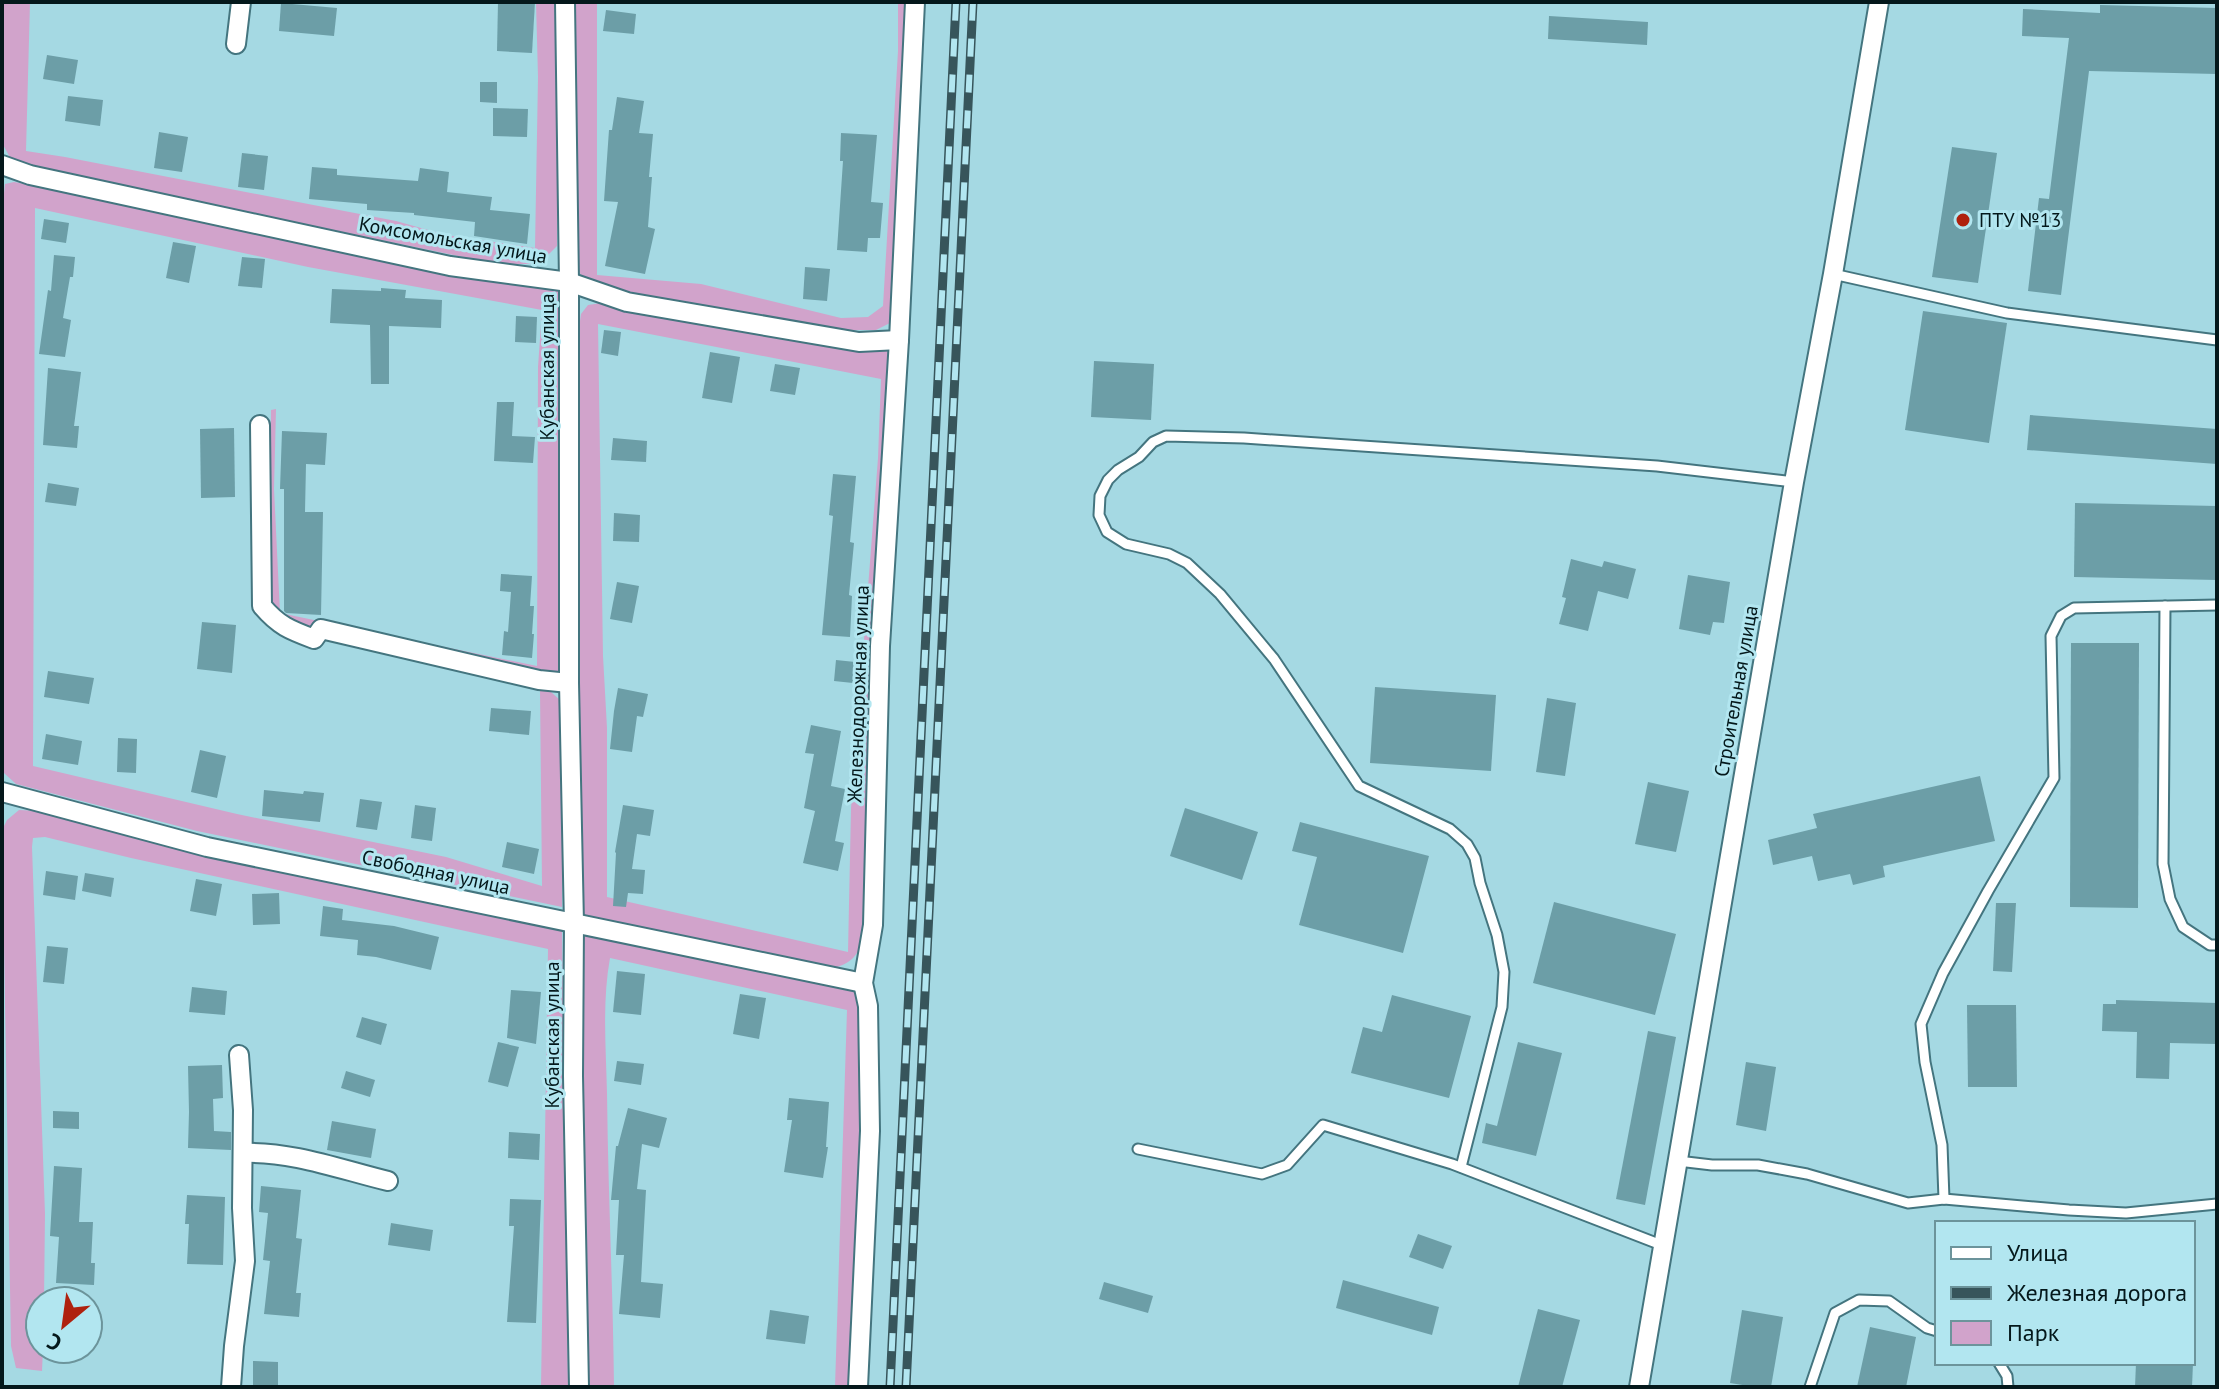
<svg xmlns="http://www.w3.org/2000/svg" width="2219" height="1389" viewBox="0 0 2219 1389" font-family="'PT Sans',sans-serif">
<rect width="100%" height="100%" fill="#a5d9e3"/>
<g fill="#d1a3cb" fill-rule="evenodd">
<polygon points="2,2 30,2 26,151 65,157 396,221 446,235 535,248 538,77 536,2 558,2 557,246 539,264 497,264 53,172 12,161 2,143"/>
<polygon points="575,2 597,2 597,275 701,284 841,318 868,317 883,306 898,51 898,2 909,2 895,302 890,323 876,330 843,330 694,308 584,283 576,263"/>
<polygon points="14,182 91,196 476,280 496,279 558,289 562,299 561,676 429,653 290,622 277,614 269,597 271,410 276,409 274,489 280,613 537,666 538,367 542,310 308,267 35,208 33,766 237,814 446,857 542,886 540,690 551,692 560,700 564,722 562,907 197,831 16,784 4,773 2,760 3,203 5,184"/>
<path d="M608 302 795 337 888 350 892 359 866 934C857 956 853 964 829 969L582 917 577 427 579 328 581 314 588 305ZM598 324 881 379 878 458 851 809 848 952 607 897V728L603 656Z"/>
<polygon points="19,810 38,811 199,855 562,929 568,1387 541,1387 548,949 131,858 45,837 33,838 32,847 45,1214 44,1301 40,1301 40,1349 43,1349 42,1371 16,1368 11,1346 2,830 7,820"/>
<path d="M583 930 854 989 863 1012V1140L849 1387H835L847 1010 610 958C602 1002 606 1049 607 1093 608 1191 613 1289 614 1387H588L583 1128Z"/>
</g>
<g fill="#6c9ea7">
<polygon points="498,2 535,2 532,53 497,51"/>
<polygon points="281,3 337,8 334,36 279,31"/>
<polygon points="2100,5 2217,8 2217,74 2089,71 2061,295 2028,291 2039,198 2049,199 2069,38 2022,36 2023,9 2100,13"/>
<polygon points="606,10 636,14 634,34 603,31"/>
<polygon points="1549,16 1648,22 1647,45 1548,39"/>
<polygon points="47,55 78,60 74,84 43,79"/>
<polygon points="480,82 497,82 497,103 480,102"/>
<polygon points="68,96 103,100 100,126 65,121"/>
<polygon points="617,97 644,101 639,133 653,134 649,177 652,177 648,227 655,229 645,274 605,266 618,202 604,201 609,130 612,130"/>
<polygon points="493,108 528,109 527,137 493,136"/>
<polygon points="159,132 188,137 182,172 154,168"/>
<polygon points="841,133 877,135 871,202 883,203 880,238 868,238 867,252 837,250 843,161 840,161"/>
<polygon points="1952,147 1997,153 1978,283 1932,277"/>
<polygon points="242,153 268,156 264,190 238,187"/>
<polygon points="312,167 337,169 337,175 418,181 420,168 449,172 447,192 492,197 490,210 530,214 527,244 474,236 475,222 414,215 414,213 367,210 367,204 309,199"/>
<polygon points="44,219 69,223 66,243 41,239"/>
<polygon points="173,242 196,246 189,283 166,278"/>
<polygon points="54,255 75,257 73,277 70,277 63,318 71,320 65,357 39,354 48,290 51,291"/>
<polygon points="242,257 265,259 262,288 238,286"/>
<polygon points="805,267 830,269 827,301 803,299"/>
<polygon points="381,288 406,290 405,298 442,300 441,328 389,326 389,384 371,384 370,325 330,323 332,289 381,291"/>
<polygon points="1923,311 2007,323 1989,443 1905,430"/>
<polygon points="516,316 537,317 536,343 515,342"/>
<polygon points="604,330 621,332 618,356 601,353"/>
<polygon points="710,352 740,357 732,403 702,398"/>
<polygon points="1094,361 1154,364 1151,420 1091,417"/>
<polygon points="775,364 800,368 795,395 770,391"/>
<polygon points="48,368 81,372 74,426 79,426 77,448 43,445"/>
<polygon points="497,402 514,402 512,436 535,437 533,463 494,461"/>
<polygon points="2030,415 2217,429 2217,464 2027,450"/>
<polygon points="234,428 235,497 201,498 200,429"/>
<polygon points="282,431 327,433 325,465 306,464 305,512 323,512 321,615 286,613 284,611 284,489 280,489"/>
<polygon points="613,438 647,441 646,462 611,460"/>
<polygon points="833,474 856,476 850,542 854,543 849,595 852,596 850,637 822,635 833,516 829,515"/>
<polygon points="48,483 79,488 76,506 45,502"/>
<polygon points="2075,503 2217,506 2217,580 2074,577"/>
<polygon points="614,513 640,515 639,542 613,541"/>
<polygon points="1571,559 1602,567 1604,561 1636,569 1628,599 1598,591 1588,631 1559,624 1566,598 1562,597"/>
<polygon points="501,574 532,576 530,606 534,606 532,634 534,634 532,658 502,655 504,631 508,632 511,592 500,591"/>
<polygon points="1688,575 1730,582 1724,623 1713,622 1710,635 1679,629"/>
<polygon points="617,582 639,586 632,623 610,619"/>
<polygon points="202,622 236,625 232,673 197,669"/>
<polygon points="2071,643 2139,643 2138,908 2070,907"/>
<polygon points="836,660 855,662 853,683 834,681"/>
<polygon points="48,671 94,678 89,704 44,697"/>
<polygon points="1375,687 1496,695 1491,771 1370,763"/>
<polygon points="618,688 648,694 643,717 637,716 632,752 610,749 614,711"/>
<polygon points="1547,698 1576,703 1565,776 1536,772"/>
<polygon points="491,708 531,711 529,735 489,731"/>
<polygon points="811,725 841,731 831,786 845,789 835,841 844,843 838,871 803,863 815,811 804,808 814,754 805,753"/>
<polygon points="46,734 82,741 78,765 42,759"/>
<polygon points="118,738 137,739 136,773 117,772"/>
<polygon points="200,750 226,756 217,798 191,792"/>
<polygon points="1980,776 1995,841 1883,866 1885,877 1853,885 1850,874 1818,881 1812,856 1773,865 1768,840 1817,828 1813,814"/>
<polygon points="1648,782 1689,791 1676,852 1635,844"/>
<polygon points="264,790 303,794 304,791 324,793 320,822 262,816"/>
<polygon points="360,799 382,802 377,830 356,827"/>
<polygon points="415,805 436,808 432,841 411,838"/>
<polygon points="623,805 654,810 650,836 637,834 632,869 645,870 643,894 628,893 626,907 613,906 616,853 615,852"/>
<polygon points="1185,808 1258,832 1242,880 1170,856"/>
<polygon points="1300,822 1429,856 1403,953 1299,925 1317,857 1292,851"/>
<polygon points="507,842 539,849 534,874 502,867"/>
<polygon points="46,871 78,876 75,900 43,895"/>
<polygon points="85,873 114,878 111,897 82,891"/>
<polygon points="196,879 222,884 216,916 190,911"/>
<polygon points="279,893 280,924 253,925 252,894"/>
<polygon points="1554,902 1676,934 1655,1015 1533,983"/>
<polygon points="1996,903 2016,903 2012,972 1993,971"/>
<polygon points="323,906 343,909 342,920 394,926 439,937 431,970 376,957 357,955 358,940 320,936"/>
<polygon points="47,946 68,948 64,984 43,982"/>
<polygon points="617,971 645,974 641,1015 613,1012"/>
<polygon points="192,987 227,991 225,1015 189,1012"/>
<polygon points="511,990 541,992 536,1044 507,1038"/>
<polygon points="740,994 766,998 759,1039 733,1034"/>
<polygon points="1392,995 1471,1016 1449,1098 1351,1073 1363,1027 1382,1032"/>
<polygon points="2116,1000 2217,1003 2217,1044 2170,1043 2169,1079 2136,1078 2137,1032 2102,1031 2103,1004 2116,1004"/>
<polygon points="1967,1005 2016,1005 2017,1087 1968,1087"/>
<polygon points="362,1017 387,1024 381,1045 356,1037"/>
<polygon points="1648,1031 1676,1037 1645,1205 1616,1199"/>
<polygon points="498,1042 519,1047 508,1087 488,1082"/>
<polygon points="1518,1042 1562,1053 1536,1156 1482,1143 1486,1123 1497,1126"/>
<polygon points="617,1061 644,1064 641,1085 614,1081"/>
<polygon points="1746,1062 1776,1067 1766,1131 1736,1125"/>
<polygon points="222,1065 223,1098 213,1099 214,1131 231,1132 231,1150 188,1148 189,1112 188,1066"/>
<polygon points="346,1071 375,1080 370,1097 341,1088"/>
<polygon points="789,1098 829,1102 826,1147 828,1147 823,1178 784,1172 792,1120 787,1120"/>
<polygon points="628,1108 667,1118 659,1148 642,1144 637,1189 646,1190 641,1282 663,1284 660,1318 619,1314 624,1255 616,1255 619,1200 611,1200 616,1146 618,1146"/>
<polygon points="53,1111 79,1112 79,1129 53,1128"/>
<polygon points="332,1121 376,1129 371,1158 327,1150"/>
<polygon points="509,1132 540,1134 539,1160 508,1158"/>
<polygon points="54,1166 82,1168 79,1222 93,1222 91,1263 95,1263 94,1285 56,1283 59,1237 50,1236"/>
<polygon points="261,1186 301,1190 296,1238 302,1239 296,1293 301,1293 299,1317 264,1314 270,1261 263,1260 268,1213 259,1212"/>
<polygon points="187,1195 225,1197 223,1265 187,1264 189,1224 185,1224"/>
<polygon points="510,1199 541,1200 536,1323 507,1322 514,1226 509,1226"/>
<polygon points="391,1223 433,1230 430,1251 388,1245"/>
<polygon points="1418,1234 1452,1246 1443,1269 1409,1257"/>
<polygon points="1343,1280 1439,1307 1432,1335 1336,1308"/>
<polygon points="1104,1282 1153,1296 1148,1313 1099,1299"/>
<polygon points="1538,1309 1580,1320 1562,1387 1518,1387"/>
<polygon points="770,1310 809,1316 805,1344 766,1339"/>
<polygon points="1742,1310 1783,1317 1771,1387 1755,1387 1730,1383"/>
<polygon points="1870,1327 1916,1337 1906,1387 1857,1387"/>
<polygon points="253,1361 278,1362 278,1387 253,1387"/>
<polygon points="2136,1363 2193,1363 2192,1387 2135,1387"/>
</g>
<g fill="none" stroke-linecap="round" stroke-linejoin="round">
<defs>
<g id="lane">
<polyline points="1833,274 2007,313 2217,340"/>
<polyline points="2165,606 2163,864 2170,899 2183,927 2210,945 2217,945"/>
<polyline points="1138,1149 1262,1174 1287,1165 1323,1125 1452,1164 1664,1246"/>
<polyline points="1678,1161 1712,1165 1758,1165 1807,1174 1908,1203 1944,1199 2069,1210 2126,1213 2217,1204"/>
<polyline points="1461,1167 1502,1007 1504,972 1497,935 1480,883 1475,858 1467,844 1450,829 1359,786 1274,659 1220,594 1187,563 1169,554 1126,544 1107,532 1099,515 1100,496 1108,480 1118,470 1139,457 1153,442 1166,436 1244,438 1657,466 1794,482"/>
<polyline points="1944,1199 1942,1145 1925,1062 1921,1024 1943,973 1988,891 2054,778 2051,636 2061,616 2074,608 2217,605"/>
<polyline points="1999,1363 2007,1376 2008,1387"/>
<polyline points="1810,1387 1835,1313 1859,1300 1889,1301 1927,1328 1937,1331"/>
</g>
<g id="street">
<polyline points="565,2 569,282 569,683 574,924 573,1076 579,1387"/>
<polyline points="236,44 241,2"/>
<polyline points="2,165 30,175 450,266 569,282 627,302 859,342 899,340"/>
<path d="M260 425 262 606C279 626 290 630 314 639L321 629 539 680 569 683"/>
<polyline points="2,792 207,847 863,983"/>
<path d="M243 1153C292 1151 342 1170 388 1181"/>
<polyline points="231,1387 234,1346 245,1261 242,1208 243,1110 239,1055"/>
<polyline points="858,1387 870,1131 868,1006 863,983 873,925 880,646 899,340 915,2"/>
<polyline points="1639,1387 1794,482 1833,274 1879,2"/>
</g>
</defs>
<use href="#lane" stroke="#44757f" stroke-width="13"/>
<use href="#street" stroke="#44757f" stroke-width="22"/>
<use href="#lane" stroke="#fff" stroke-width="9"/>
<use href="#street" stroke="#fff" stroke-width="18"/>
<defs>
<g id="rail">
<polyline points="890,1387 956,2"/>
<polyline points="906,1387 973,2"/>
</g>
</defs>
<use href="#rail" stroke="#37555b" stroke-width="9"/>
<use href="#rail" stroke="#b2e6f0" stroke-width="6" stroke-dasharray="18" stroke-linecap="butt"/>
</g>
<circle fill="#af210e" stroke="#b2e6f0" stroke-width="3" cx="1963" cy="220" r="8"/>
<g text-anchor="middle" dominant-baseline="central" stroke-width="6" stroke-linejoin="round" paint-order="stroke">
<g font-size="20" fill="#04181b" stroke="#b2e6f0" text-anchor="start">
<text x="1979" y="220">ПТУ №13</text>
</g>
<g font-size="20" fill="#04181b" stroke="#b2e6f0">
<text transform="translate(453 240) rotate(10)">Комсомольская улица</text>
<text transform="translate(547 367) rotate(-90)">Кубанская улица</text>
<text transform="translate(1736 691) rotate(-80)">Строительная улица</text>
<text transform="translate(858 694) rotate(-88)">Железнодорожная улица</text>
<text transform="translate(436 872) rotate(12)">Свободная улица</text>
<text transform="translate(552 1035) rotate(-90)">Кубанская улица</text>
</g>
</g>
<rect width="2219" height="1389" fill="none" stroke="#04181b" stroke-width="8"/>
<rect x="1935" y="1221" width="260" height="144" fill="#b2e6f0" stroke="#6c949b" stroke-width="2"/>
<rect x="1951" y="1247" width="40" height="12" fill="#ffffff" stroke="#6c949b" stroke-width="2"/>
<text x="2007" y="1261" font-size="24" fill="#04181b">Улица</text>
<rect x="1951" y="1287" width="40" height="12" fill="#37555b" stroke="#6c949b" stroke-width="2"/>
<text x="2007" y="1301" font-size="24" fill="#04181b">Железная дорога</text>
<rect x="1951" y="1321" width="40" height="24" fill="#d1a3cb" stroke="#6c949b" stroke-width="2"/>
<text x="2007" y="1341" font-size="24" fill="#04181b">Парк</text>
<g transform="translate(64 1325) rotate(209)"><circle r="38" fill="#b2e6f0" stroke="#6c949b" stroke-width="2"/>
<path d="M0-6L14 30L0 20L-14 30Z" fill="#af210e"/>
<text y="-12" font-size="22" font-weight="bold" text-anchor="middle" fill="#04181b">С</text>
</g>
</svg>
